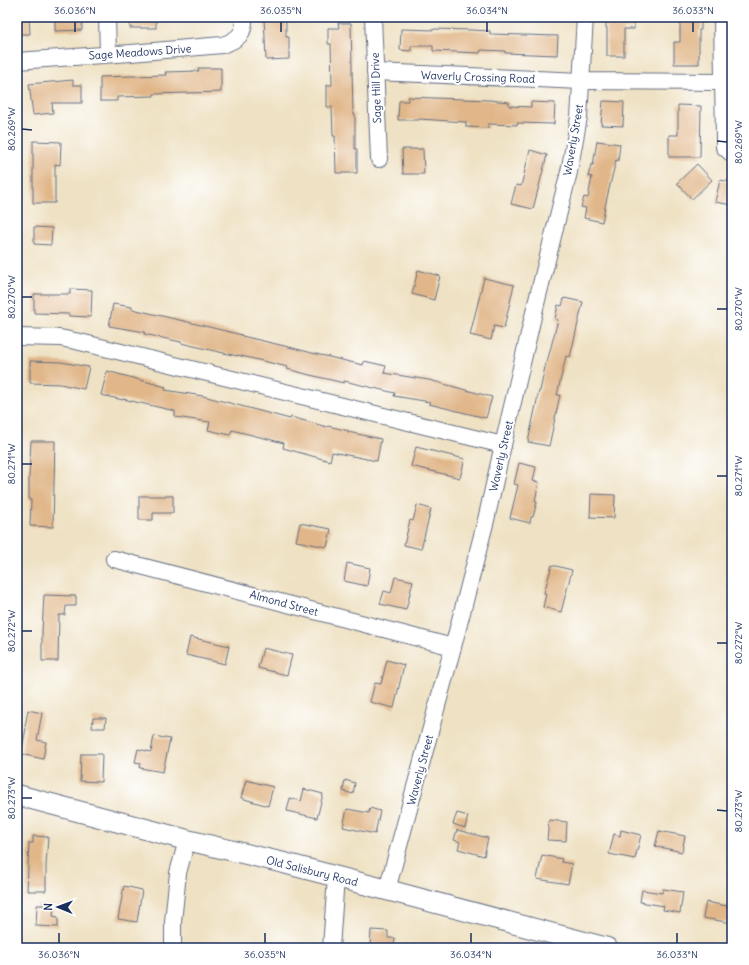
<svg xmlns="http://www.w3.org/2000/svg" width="749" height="965" viewBox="0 0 749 965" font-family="Delius,sans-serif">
<rect width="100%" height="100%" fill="#fff"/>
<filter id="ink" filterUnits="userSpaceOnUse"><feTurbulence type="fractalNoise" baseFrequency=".025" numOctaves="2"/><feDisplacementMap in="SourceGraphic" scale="8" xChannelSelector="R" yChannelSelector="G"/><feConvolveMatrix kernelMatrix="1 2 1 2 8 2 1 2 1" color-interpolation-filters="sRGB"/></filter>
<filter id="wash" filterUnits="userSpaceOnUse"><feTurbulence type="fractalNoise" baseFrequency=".012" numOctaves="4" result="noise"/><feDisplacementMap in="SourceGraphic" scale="16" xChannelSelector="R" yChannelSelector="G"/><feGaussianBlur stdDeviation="0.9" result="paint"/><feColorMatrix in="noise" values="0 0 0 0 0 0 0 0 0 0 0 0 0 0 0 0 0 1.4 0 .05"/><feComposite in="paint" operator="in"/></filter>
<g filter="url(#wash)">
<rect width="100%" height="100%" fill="#efe2c4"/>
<g id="blocks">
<g fill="#e1b78a">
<polygon points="17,17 29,17 30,34 17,34"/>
<polygon points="55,17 82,17 82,30 55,31"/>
<rect x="130" y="17" width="26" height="11"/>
<polygon points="264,17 286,17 286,37 289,37 289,59 266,60"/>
<polygon points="606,17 634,17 634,29 624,29 624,56 607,56 607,28 606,28"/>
<polygon points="680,17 701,17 701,30 699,30 699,64 674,64 674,42 680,42"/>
<polygon points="338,23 351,23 353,114 355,114 355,149 357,149 357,173 336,173 335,136 333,136 332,107 327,107 327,85 332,85 331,44 328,44 328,28 339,28"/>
<polygon points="401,29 434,30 434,29 472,30 490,31 490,34 558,36 557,55 505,53 505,51 481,50 480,53 433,51 433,46 411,46 411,51 400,50"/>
<polygon points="198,68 221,68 221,92 154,94 154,96 117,97 117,101 100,101 100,77 166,75 165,72 199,71"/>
<polygon points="73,80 73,85 82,85 82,103 52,103 53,113 33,115 29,84"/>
<polygon points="408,97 489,100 509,102 509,106 531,107 531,102 555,103 554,124 517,123 517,125 488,124 488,128 466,127 466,122 419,119 419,120 398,120 399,101 408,101"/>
<polygon points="603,101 624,102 623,126 601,125"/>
<polygon points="678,105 701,106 700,157 669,157 669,135 678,135"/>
<polygon points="33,141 61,142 60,165 55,164 55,203 33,203"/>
<polygon points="597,141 620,144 618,161 616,160 606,202 602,222 584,218 586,208 581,207 584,197 588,198 592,177 588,176 591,165 593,165"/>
<polygon points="402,149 423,149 424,174 403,174"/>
<polygon points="530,150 547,155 533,209 511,204 516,185 521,186"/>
<polygon points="697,164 712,180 692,199 677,183"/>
<polygon points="720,180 732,182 732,205 715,202"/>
<polygon points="34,227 52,228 51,245 34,244"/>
<polygon points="418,270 440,276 434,300 412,294"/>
<polygon points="484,278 514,285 504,328 494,326 491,340 470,335"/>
<polygon points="70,289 92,290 91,317 69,316 69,314 34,313 34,294 70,294"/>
<polygon points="564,298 583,302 570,357 566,356 557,395 560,395 549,446 528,442 539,391 540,391 546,362 547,362 558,320 555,319 558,305 562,306"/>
<polygon points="113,304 132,307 132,309 205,326 242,335 242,336 293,348 312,353 363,365 364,361 386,366 384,373 429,380 492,397 486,418 429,404 430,402 394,396 395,393 344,381 344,383 310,375 287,369 288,367 237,355 237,356 215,351 181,343 181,342 144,334 145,332 109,326"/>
<polygon points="30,361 61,362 89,367 84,389 60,384 30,383"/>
<polygon points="107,371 166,387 165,390 203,396 290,419 291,417 327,427 328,426 349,431 348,432 381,439 377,461 332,452 330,461 283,448 284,443 232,430 230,435 208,430 210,422 175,417 175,411 123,399 123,400 101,395"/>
<polygon points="31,441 55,441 53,527 30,526 31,500 29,500 29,477"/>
<polygon points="416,447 465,459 460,478 411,466"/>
<polygon points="519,463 536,467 533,481 539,482 535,501 537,502 533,517 531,517 530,523 510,518 518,485 514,484"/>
<polygon points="591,494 615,495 614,518 590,517"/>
<polygon points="139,496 173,496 173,513 153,513 153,520 139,520"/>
<polygon points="417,505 431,509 421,549 404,545 410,520 413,521"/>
<polygon points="300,523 331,529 327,547 296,541"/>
<polygon points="347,563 370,568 367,586 344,581"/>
<polygon points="552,565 572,570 561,612 543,607 546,594 544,593"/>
<polygon points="395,577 413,581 406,610 380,604 384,591 391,593"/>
<polygon points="44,595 76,596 76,606 66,606 65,615 59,615 58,661 42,661 42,632"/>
<polygon points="190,637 229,646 225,664 186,655"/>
<polygon points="263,648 292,655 287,675 258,668"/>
<polygon points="387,660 404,665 394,708 370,702 375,683 381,684"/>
<polygon points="28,710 42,713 37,740 46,742 43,759 21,754 26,728 25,727"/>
<polygon points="93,718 106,718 105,728 92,728"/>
<polygon points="154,736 170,739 163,772 140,768 141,763 135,762 138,749 151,752"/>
<polygon points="81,754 102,754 101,782 80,781"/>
<polygon points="246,780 273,787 268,806 241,798"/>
<polygon points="345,780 355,783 353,794 343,791"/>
<polygon points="304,789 323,794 317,818 287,811 290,798 301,801"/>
<polygon points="370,808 380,811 375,834 343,827 347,809 369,813"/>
<polygon points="457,813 468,816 465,828 453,824"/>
<polygon points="549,820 567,822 566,841 547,840"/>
<polygon points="457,830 488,838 484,856 458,849 460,842 454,840"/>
<polygon points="621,830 641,835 635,859 609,854 614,834 620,836"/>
<polygon points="659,831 685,836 682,852 655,846"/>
<polygon points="33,836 48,837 46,865 46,891 27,891 29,843 33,843"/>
<polygon points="542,855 562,859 561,862 572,864 568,884 537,879"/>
<polygon points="124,886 142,890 137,922 118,919"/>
<polygon points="663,889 683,892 680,913 663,910 664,906 640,902 642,890 662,893"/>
<polygon points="706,902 732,907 732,923 703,918"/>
<polygon points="37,905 54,905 53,916 58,917 58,927 36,926"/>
<polygon points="371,930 388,931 388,938 395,938 394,948 370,948"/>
</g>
</g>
</g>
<g filter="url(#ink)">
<use href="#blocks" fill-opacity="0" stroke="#656e82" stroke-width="1"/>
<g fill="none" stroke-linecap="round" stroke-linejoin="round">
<defs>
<g id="minor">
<polyline points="107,17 108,54"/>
<polyline points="373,17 379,159"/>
<polyline points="722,17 724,138 724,147 732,154"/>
<path d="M17 61 131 53 222 45C238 40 245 34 244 17"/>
<polyline points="375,72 581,81 723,82"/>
<polyline points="17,337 60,338 80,342 503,445"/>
<polyline points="114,559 453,647"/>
<polyline points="387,890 453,647 486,520 503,445 535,308 569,172 579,117 585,17"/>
<polyline points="173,948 173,922 178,873 187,840"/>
<polyline points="331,948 336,877"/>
</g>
<polyline id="major" points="17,795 187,840 284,863 387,890 607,948"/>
</defs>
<use href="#minor" stroke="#656e82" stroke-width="18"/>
<use href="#major" stroke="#656e82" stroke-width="22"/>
<use href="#minor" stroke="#fff" stroke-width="16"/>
<use href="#major" stroke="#fff" stroke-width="20"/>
</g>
</g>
<path fill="none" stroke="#1b2f5e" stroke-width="1.5" d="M75 32V22M281 32V22M487 32V22M693 32V22M22 129 32 130M717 141 727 142M22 297H32M717 309H727M22 464H32M717 476H727M22 631H32M717 643H727M22 798H32M717 810 727 811M59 943V933M265 943V933M471 943V933M677 943V933"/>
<g text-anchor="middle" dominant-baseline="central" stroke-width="4" stroke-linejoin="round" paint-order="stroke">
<g font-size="11" fill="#1b2f5e" stroke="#fff">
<text transform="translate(140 52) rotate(-4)">Sage Meadows Drive</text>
<text transform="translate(478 77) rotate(2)">Waverly Crossing Road</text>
<text transform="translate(376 88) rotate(-92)">Sage Hill Drive</text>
<text transform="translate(573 140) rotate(-80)">Waverly Street</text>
<text transform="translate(501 456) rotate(-77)">Waverly Street</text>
<text transform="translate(284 603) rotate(15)">Almond Street</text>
<text transform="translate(420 770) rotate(-75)">Waverly Street</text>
<text transform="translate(312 871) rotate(14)">Old Salisbury Road</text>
</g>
</g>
<rect width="749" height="965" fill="none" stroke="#fff" stroke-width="44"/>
<g transform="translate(58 907) rotate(271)" stroke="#ffffff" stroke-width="3" paint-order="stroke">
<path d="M0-3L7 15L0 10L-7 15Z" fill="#1b2f5e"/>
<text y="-6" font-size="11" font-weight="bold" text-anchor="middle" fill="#1b2f5e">N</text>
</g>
<rect x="22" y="22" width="705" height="921" fill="none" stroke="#1b2f5e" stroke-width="1.5"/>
<g font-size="10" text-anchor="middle" fill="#1b2f5e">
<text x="75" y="14">36.036°N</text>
<text x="281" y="14">36.035°N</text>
<text x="487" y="14">36.034°N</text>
<text x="693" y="14">36.033°N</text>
<text transform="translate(11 129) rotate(-90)" y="4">80.269°W</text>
<text transform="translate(738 142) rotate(-90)" y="4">80.269°W</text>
<text transform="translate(11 297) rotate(-90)" y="4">80.270°W</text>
<text transform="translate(738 309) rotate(-90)" y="4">80.270°W</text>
<text transform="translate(11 464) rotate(-90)" y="4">80.271°W</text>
<text transform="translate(738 476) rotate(-90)" y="4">80.271°W</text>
<text transform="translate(11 631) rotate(-90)" y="4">80.272°W</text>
<text transform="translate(738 643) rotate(-90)" y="4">80.272°W</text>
<text transform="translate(11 798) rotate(-90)" y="4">80.273°W</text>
<text transform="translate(738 811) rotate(-90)" y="4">80.273°W</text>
<text x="59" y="958">36.036°N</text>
<text x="265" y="958">36.035°N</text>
<text x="471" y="958">36.034°N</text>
<text x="677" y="958">36.033°N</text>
</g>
</svg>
